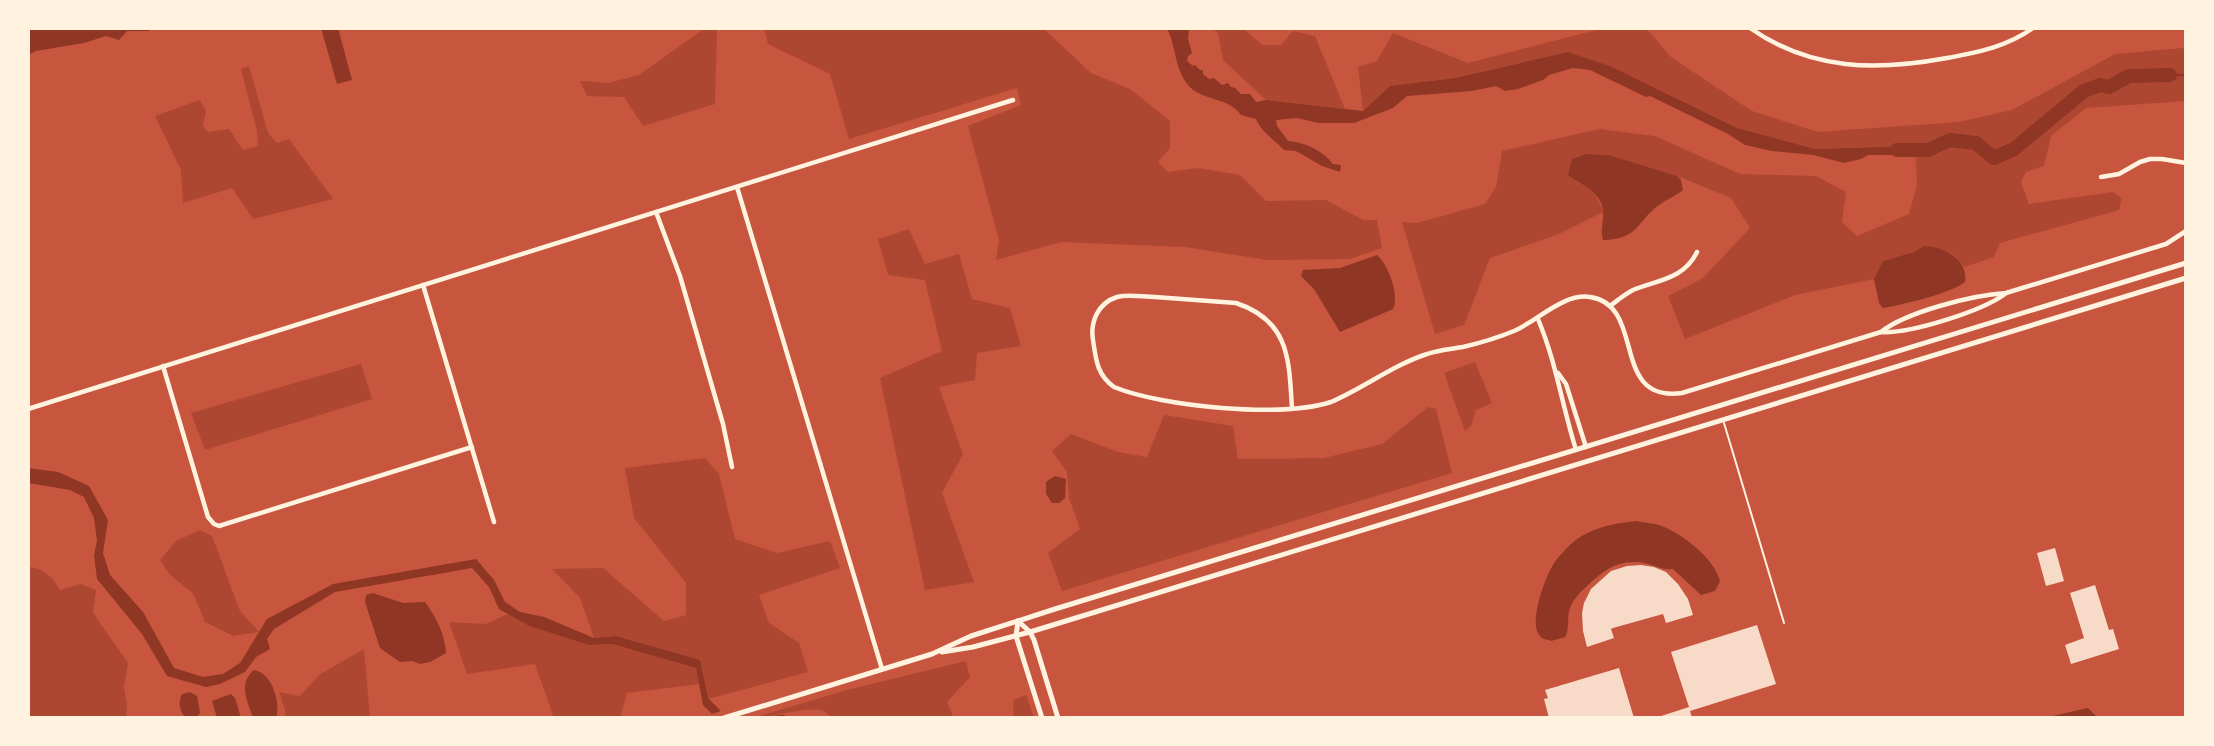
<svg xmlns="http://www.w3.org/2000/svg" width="2214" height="746" viewBox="0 0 2214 746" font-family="'DejaVu Sans',sans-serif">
<rect width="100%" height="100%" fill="#c8553d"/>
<g fill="#ae4732">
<polygon points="705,28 717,28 715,104 643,126 624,97 587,96 580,81 608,83 639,75"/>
<polygon points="764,28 1043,28 1091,73 1130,89 1170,121 1170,148 1158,162 1168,172 1198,168 1240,175 1266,201 1326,200 1363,220 1377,220 1382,248 1350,259 1267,260 1185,247 1061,242 996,260 999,240 968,126 1021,105 1017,88 849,139 830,74 768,44"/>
<polygon points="1211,28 1243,28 1262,45 1281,45 1293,31 1315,36 1345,109 1266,100 1223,60 1218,33"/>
<path d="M1604 28H1646L1671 57 1752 111 1818 132 1959 122 2012 110 2115 54 2183 48 2186 49V101L2086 108 2051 136 2044 166 2026 172 2021 182 2029 204 2113 192 2122 198 2119 210 2000 243 1994 257 1964 267 1954 255 1924 246 1914 252 1883 261 1874 279 1795 295 1685 339 1668 296 1703 278 1750 228 1731 198 1677 176 1609 155 1587 154 1577 182C1591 186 1599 198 1603 212L1559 234 1490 258 1464 325 1435 334 1402 222 1417 223 1485 204 1496 187 1502 151 1599 129 1655 136 1740 174 1816 176 1846 192 1842 222 1857 236 1909 214 1917 185 1915 146 1815 149 1737 128 1610 66 1568 52 1455 78 1390 86 1363 111 1358 67 1377 61 1393 33 1468 63Z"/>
<polygon points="249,66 268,133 277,143 289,139 333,199 253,219 232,188 183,203 181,170 155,116 200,100 206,111 203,126 208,132 229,129 243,150 258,146 257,131 241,69"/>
<polygon points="909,229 925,264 959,254 972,299 1010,308 1021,346 977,353 975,380 939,387 963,454 942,493 974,582 925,590 880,378 942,351 925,280 888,275 878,239"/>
<polygon points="1475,362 1492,403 1476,410 1471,426 1465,431 1444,373"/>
<polygon points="361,364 372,399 205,450 191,413"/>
<polygon points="1428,407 1436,409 1452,473 1062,591 1048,553 1080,529 1069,498 1067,472 1052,451 1071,434 1118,452 1147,457 1164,415 1233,426 1238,459 1324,458 1382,444"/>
<polygon points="705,458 719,474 735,539 777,553 830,541 840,568 759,595 769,623 799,643 808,672 708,699 699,660 616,636 594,638 580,598 552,569 603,568 664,621 686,615 686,583 634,518 625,468"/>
<polygon points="200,530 212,536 240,611 259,632 233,636 205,622 193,593 170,575 160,560 176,541"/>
<path d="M28 567C43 567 53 578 60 590L80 584 96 590 93 613 128 663 124 687 127 706 126 718H28Z"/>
<polygon points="508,614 529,626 589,645 612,644 696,668 699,684 627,693 620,718 554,718 535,664 467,674 449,622 486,624"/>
<polygon points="364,649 370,718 285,718 285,710 279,692 300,696 319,675"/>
<path d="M966 661 970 677 947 702 954 718H833C830 716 827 713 823 711 808 705 770 718 753 718L847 690Z"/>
<polygon points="1026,695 1034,718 1014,718 1013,700"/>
</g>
<g fill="#8f3625">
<polygon points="28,28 155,28 148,31 127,31 119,40 106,36 84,43 36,51 28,55"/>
<polygon points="321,28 338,28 352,80 337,84"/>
<path d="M1167 28 1189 29 1188 39 1192 53 1188 56 1187 61 1193 66 1195 65 1200 70H1203V74L1209 79 1214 78 1222 85 1228 83 1231 87 1235 88 1241 94H1250L1256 102 1266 100 1363 111 1390 86 1455 78 1568 52 1610 66 1737 128 1815 149 1916 146V155H1868L1861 159 1844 163 1813 155 1772 151 1745 145 1728 134 1650 96 1646 97 1590 70 1573 68 1549 75 1543 80 1518 89 1505 91 1496 86 1472 91 1407 96 1393 108 1354 123H1319L1297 118 1276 120 1277 126 1288 141C1305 142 1323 151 1333 164L1341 165 1340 172 1322 166 1296 151 1284 150C1275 140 1261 132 1256 119L1241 115C1229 97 1201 101 1188 85 1174 67 1176 46 1167 28Z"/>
<path d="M1587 154 1609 155 1677 176 1681 180 1683 190C1676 196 1667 199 1659 205 1635 223 1639 239 1603 240 1600 230 1604 221 1603 211 1601 191 1581 185 1568 175L1572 159Z"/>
<path d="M1924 246C1943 246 1969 260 1965 282 1949 294 1905 304 1883 308L1879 303 1874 279 1883 261 1914 252Z"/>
<path d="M1377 255C1388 264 1400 296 1393 309L1340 332 1314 289 1301 276 1303 270 1340 268Z"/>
<polygon points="28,468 58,472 89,486 108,520 103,553 110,575 143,612 174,668 203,677 223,674 240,663 267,619 333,584 476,559 494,580 505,602 520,612 544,617 594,638 616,636 700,660 708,698 721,711 712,714 703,705 696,668 612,644 589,645 529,626 499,609 489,587 472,568 335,592 274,629 267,639 270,649 256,657 245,672 220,684 206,687 167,676 142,634 97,579 94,555 97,541 94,518 84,497 70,490 28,483"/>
<polygon points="1055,476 1066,479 1065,498 1059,503 1052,503 1046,494 1046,482"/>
<path d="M1637 521C1644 523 1653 523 1659 525 1682 533 1714 558 1720 581L1715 591 1701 595 1673 569C1661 571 1650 562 1636 562 1616 561 1603 571 1588 585 1580 593 1573 598 1569 611 1567 620 1570 628 1565 637L1551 641C1549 640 1543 639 1541 637 1527 625 1545 578 1553 565 1557 558 1565 550 1571 544 1589 528 1614 523 1637 521Z"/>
<path d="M373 593 403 603 425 602C436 617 445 634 446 653L430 662 420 664 413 661 400 662 380 648 365 602 366 595Z"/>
<path d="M254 670C272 673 281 702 276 718H253C247 700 238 683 254 670Z"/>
<path d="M190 692 197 696 200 713 196 718H186C179 711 178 702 182 694Z"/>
<polygon points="231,694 235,698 241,718 217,718 212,701"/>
<polygon points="2088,708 2098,718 2044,718"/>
</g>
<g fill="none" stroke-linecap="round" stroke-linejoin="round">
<g stroke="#8f3625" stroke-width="2.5">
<polyline points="2170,75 2186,75"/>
<polyline points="769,718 783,716 787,718"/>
</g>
<polyline stroke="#8f3625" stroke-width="14" points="1897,150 1928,150 1950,140 1976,143 1994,158 2014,149 2084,91 2100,85 2109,87 2129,76 2170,75"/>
</g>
<g fill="#f7dbc8">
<polygon points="2055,548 2064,581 2046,586 2037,553"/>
<polygon points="1641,565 1654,567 1666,572 1678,584 1688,599 1693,615 1666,623 1663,614 1613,628 1611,629 1614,638 1587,647 1583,631 1582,613 1584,603 1591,589 1611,571 1627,566"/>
<polygon points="2095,585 2109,630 2113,629 2119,649 2071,664 2065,645 2084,638 2070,593"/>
<polygon points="1757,625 1776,684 1690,711 1692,718 1655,718 1689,707 1671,652"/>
<polygon points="1619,668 1634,718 1549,718 1544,699 1548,698 1545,690"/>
</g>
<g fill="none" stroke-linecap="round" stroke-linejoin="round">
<polyline stroke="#fff3e0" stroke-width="2" points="1724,423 1784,623"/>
<g stroke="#fff3e0" stroke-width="4.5">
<path d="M1750 28C1811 71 1877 71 1947 58 1979 52 2006 47 2033 28"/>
<polyline points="2101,177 2119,174 2140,162 2150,159 2162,159 2186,163"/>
<polyline points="737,187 882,669"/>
<polyline points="656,212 680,276 723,424 732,467"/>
<polyline points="423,285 494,522"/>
<path d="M1610 306C1618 300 1625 294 1633 290 1658 280 1684 279 1697 252"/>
<path d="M1538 319C1556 362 1562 405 1576 450"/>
<path d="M1881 332C1910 334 1982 311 2005 294"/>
<polyline points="163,366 208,517 214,524 219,526 472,447"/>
<polyline points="1558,373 1566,384 1586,447"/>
<polyline points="28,409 1013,100"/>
<path d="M1292 409C1289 360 1290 321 1236 303 1209 301 1182 299 1155 297 1143 297 1129 294 1117 297 1098 303 1090 322 1093 340 1096 360 1097 375 1114 387 1163 407 1281 418 1331 402 1364 388 1393 365 1427 354 1438 350 1451 349 1463 347 1480 343 1497 338 1514 331 1537 321 1564 293 1590 297 1647 305 1609 403 1682 393L1881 332C1906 312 1973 295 2006 293L2166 244 2186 231"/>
</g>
<g stroke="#fff3e0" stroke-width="5">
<polyline points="1018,621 1030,632 1034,640 1058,718"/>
<polyline points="1018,621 1016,636 1042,718"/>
<polyline points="942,652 973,647 1030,632 2186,278"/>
<polyline points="724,718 932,654 971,636 1055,609 2186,263"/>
</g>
</g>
<rect width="2214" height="746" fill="none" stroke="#fff3e0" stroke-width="60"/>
</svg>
